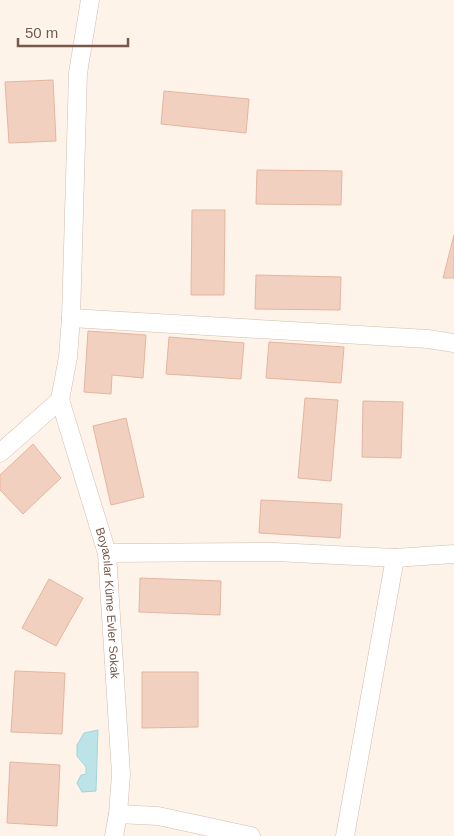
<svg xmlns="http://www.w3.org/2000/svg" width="454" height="836" viewBox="0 0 454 836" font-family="Helvetica,sans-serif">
<rect width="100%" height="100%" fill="#fdf3e8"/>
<polygon fill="#bce3e7" stroke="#a2d4d9" points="98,730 96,791 82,792 77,783 81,775 86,774 86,767 77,756 77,745 84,733"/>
<g fill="#f2d0bf" stroke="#e5b59f">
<polygon points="53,80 56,141 9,143 5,82"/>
<polygon points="164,91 249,99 246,133 161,124"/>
<polygon points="257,170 342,171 341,205 256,204"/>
<polygon points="192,210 225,210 224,295 191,295"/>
<polygon points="454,235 454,278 443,278"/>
<polygon points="256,275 341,277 340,310 255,309"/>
<polygon points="88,331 146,335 143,378 112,375 111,394 84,392"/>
<polygon points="169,337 244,343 241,379 166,374"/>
<polygon points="269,342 344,347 341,383 266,378"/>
<polygon points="305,398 338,400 331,481 298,478"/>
<polygon points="363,401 403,402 401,458 362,457"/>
<polygon points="126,418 144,497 111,505 93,426"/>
<polygon points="33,444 61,478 23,514 0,490 0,475"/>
<polygon points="261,500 342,504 340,538 259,533"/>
<polygon points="140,578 221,581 220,615 139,612"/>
<polygon points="49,579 83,598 56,646 22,628"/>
<polygon points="15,671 65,673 62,734 11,732"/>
<polygon points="142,672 198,672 198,727 142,728"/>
<polygon points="10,762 60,765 57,826 7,823"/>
</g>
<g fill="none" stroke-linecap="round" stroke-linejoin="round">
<defs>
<g id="street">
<polyline points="71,318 428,339 454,343"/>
<path id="s1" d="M60 400 107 553 121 774 118 814 114 836"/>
<polyline points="0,453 60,400 68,357 71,318 78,73 90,0"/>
<polyline points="107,553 275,552 395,558 454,554"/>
<polyline points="118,814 158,816 251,836"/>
<polyline points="345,836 395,558"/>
</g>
</defs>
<use href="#street" stroke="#d1bcb0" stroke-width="19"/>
<use href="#street" stroke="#fff" stroke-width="18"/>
</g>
<g text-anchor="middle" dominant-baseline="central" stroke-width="4" stroke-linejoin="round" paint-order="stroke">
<g font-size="12" fill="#77584b" stroke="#fff7ee">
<text stroke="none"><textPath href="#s1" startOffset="210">Boyacılar Küme Evler Sokak</textPath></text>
</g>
</g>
<path d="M18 38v8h110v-8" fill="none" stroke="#77584b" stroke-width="2.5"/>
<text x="25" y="38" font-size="15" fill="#77584b" stroke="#fff7ee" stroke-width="4" paint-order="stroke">50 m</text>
</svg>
